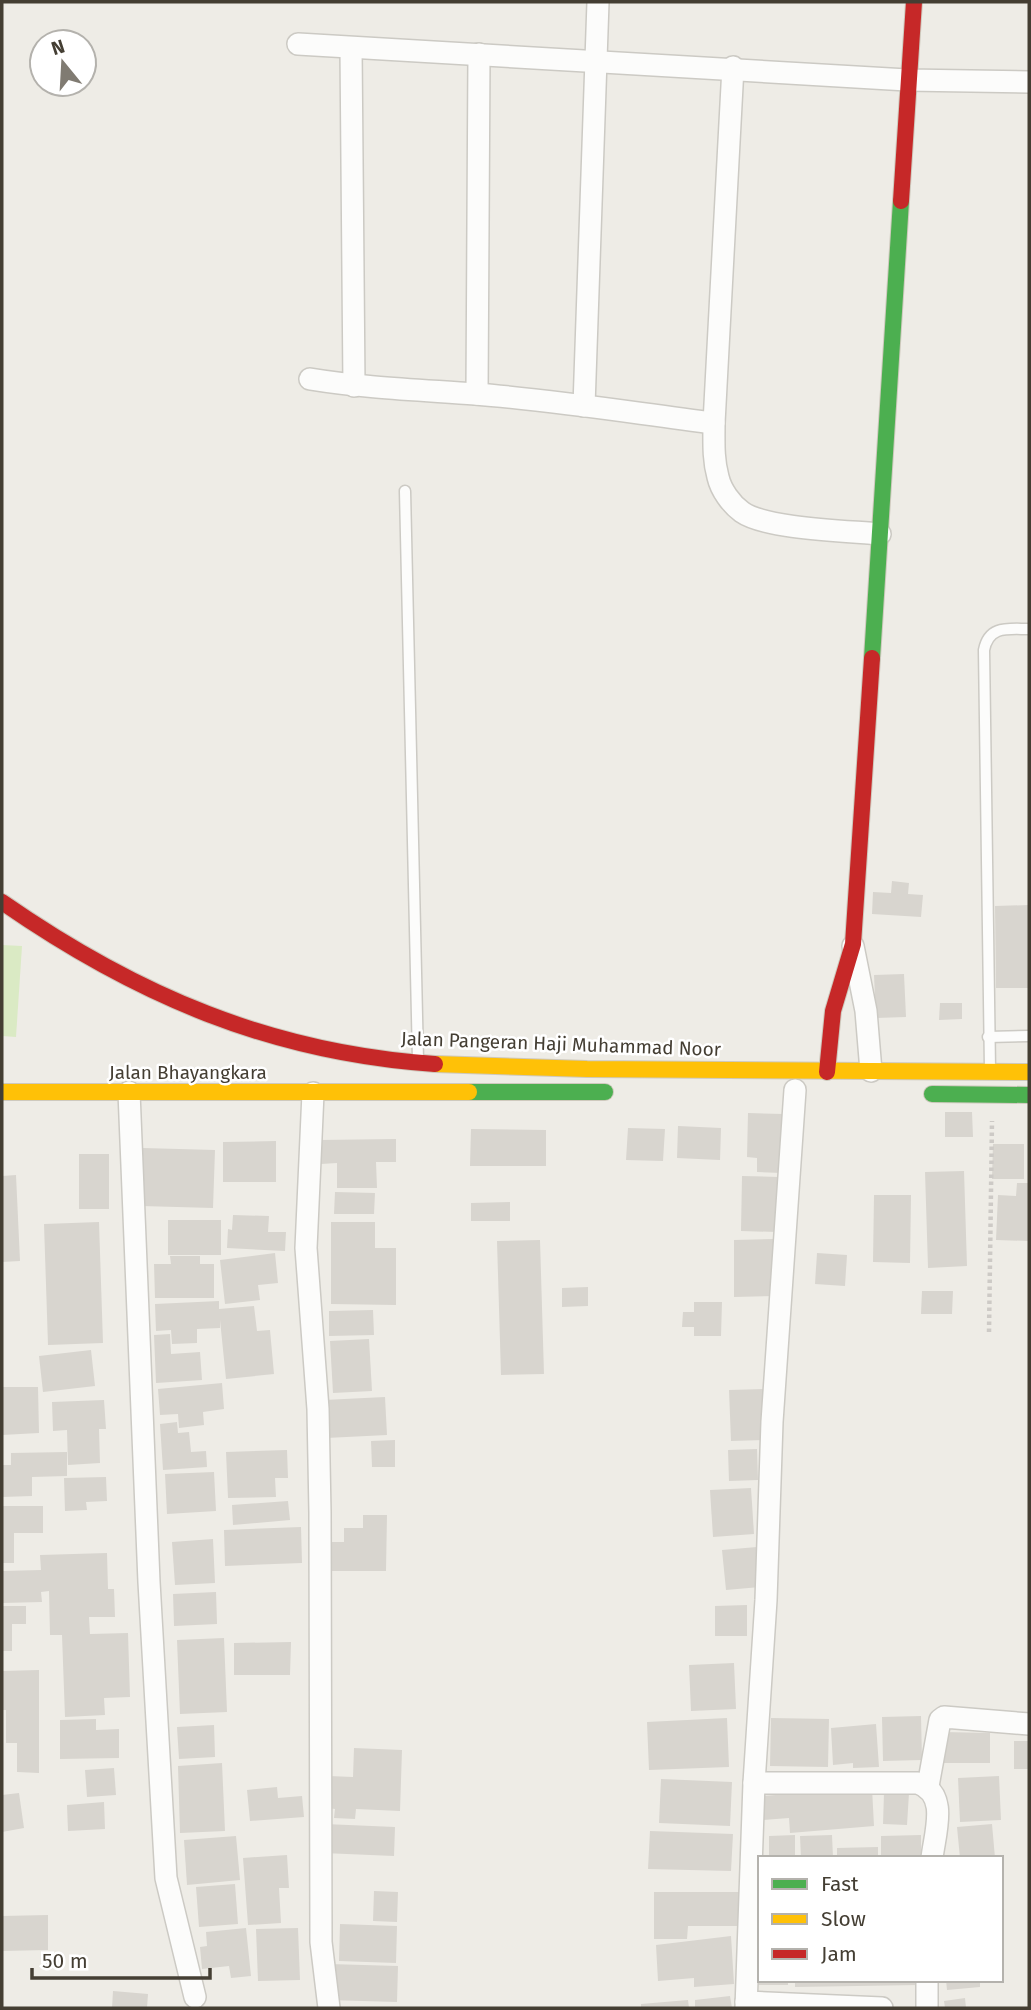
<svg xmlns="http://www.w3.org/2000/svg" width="1031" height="2010" viewBox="0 0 1031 2010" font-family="'Fira Sans',sans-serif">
<rect width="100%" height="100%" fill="#eeece6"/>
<polygon fill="#daeac4" points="2,945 22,946 16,1037 2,1036"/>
<g fill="#d8d5cf">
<polygon points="892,881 909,883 908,894 923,895 921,917 872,914 873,892 891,893"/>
<polygon points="1029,905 1029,988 996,988 995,906"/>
<polygon points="904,974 906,1017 876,1018 874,975"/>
<polygon points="940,1003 962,1003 962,1019 939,1020"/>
<polygon points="945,1112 972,1112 973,1137 945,1137"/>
<polygon points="748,1113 784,1114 782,1173 757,1172 757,1158 747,1157"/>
<polygon points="678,1126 721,1128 720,1160 677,1158"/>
<polygon points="628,1128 665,1129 663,1161 626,1160"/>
<polygon points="471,1129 546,1130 546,1166 470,1166"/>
<polygon points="396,1139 396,1162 376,1162 377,1188 337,1188 337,1163 321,1164 320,1140"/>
<polygon points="276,1141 276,1182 223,1182 223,1142"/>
<polygon points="993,1144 1024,1144 1024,1179 992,1179"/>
<polygon points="143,1148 215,1150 213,1208 141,1206"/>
<rect x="79" y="1154" width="30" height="55"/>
<polygon points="964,1171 967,1266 928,1268 925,1172"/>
<polygon points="16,1175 20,1261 2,1262 2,1176"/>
<polygon points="742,1176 779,1177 777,1232 741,1231"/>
<polygon points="1017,1183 1029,1183 1029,1241 996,1240 998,1195 1016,1196"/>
<polygon points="335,1192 375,1193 374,1214 334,1214"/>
<polygon points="874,1195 911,1195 910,1263 873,1262"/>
<polygon points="510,1202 510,1221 471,1221 471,1203"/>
<polygon points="233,1215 269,1216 268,1232 286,1232 285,1251 227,1248 228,1229 232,1230"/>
<rect x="168" y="1220" width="53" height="35"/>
<polygon points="99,1222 103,1343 48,1345 44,1224"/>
<polygon points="331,1222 375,1222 375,1248 396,1248 396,1305 331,1304"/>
<polygon points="774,1239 775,1296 734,1297 734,1240"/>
<polygon points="540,1240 544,1374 501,1375 497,1241"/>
<polygon points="275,1253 278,1283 258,1285 260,1300 225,1304 220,1260"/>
<polygon points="817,1253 847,1255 845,1286 815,1284"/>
<polygon points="170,1256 200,1256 200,1264 214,1264 214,1298 155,1298 154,1264 171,1264"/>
<polygon points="588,1287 588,1306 562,1307 562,1288"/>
<polygon points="922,1291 953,1291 952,1314 921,1314"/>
<polygon points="219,1301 219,1309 254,1306 257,1331 270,1330 274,1374 226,1379 220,1320 220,1328 197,1329 197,1343 172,1344 171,1330 156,1331 155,1304"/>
<polygon points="694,1302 722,1302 721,1336 694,1336 694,1327 682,1327 683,1312 694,1312"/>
<polygon points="373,1310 374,1335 329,1336 329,1311"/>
<polygon points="170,1334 171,1354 200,1352 202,1380 156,1383 154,1335"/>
<polygon points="369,1339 372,1391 333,1393 330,1341"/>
<polygon points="91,1350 95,1386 43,1392 39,1356"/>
<polygon points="222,1383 224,1409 203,1412 204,1425 179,1428 178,1414 160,1415 158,1389"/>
<polygon points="2,1387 38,1387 39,1433 2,1435"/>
<polygon points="764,1389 766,1440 731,1441 729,1390"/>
<polygon points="385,1397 387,1435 326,1438 324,1400"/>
<polygon points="104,1400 106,1429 99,1429 100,1463 68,1465 67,1430 53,1431 52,1402"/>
<polygon points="177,1422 178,1433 189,1432 191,1452 206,1451 207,1467 163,1470 160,1424"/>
<polygon points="395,1440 395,1467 372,1467 371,1441"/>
<polygon points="757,1449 758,1480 729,1481 728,1450"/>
<polygon points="287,1450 288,1478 275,1478 276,1497 228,1498 226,1452"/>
<polygon points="67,1452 67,1476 32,1477 32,1496 2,1497 2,1465 11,1465 11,1453"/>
<polygon points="214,1472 216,1511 167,1514 165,1474"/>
<polygon points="106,1477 107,1501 86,1502 87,1510 65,1511 64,1478"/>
<polygon points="751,1488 754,1534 713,1537 710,1490"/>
<polygon points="288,1501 290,1520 233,1525 232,1505"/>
<polygon points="2,1506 43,1506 43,1533 14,1533 14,1563 2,1563"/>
<polygon points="363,1515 387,1515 386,1571 331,1571 331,1542 344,1542 344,1528 363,1528"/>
<polygon points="301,1527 302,1563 225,1566 224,1530"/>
<polygon points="213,1539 215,1583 175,1585 172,1542"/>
<polygon points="757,1547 760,1587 726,1590 722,1550"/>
<polygon points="107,1553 108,1589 114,1589 115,1617 89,1617 90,1634 128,1633 130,1697 104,1698 105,1715 65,1717 62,1635 50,1635 49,1591 41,1592 42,1602 2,1603 2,1571 41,1570 40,1555"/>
<polygon points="216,1592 217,1624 174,1626 173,1594"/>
<polygon points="747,1605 747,1636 715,1636 715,1606"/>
<polygon points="2,1606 26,1606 26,1624 12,1624 12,1651 2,1651"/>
<polygon points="224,1638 227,1712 180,1714 177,1640"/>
<polygon points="291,1642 290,1675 234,1675 234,1643"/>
<polygon points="734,1663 736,1709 691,1711 689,1665"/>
<polygon points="39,1670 39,1773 17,1772 17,1743 6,1743 6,1710 2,1710 2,1671"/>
<polygon points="921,1716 922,1760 883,1761 882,1717"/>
<polygon points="727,1718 729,1767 649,1770 647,1722"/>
<polygon points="771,1718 829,1719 828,1767 770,1766"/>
<polygon points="96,1719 96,1730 119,1729 119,1758 60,1759 60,1720"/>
<polygon points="876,1724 879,1767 853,1768 853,1763 833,1765 831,1728"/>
<polygon points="214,1725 215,1757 179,1759 177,1727"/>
<polygon points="943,1732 990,1733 990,1763 943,1763"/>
<rect x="1014" y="1741" width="15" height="28"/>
<polygon points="354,1748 402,1750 400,1811 356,1809 355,1819 334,1818 335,1809 328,1808 329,1776 353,1777"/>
<polygon points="222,1763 225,1831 180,1833 178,1766"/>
<polygon points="114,1768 116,1795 87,1797 85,1770"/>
<polygon points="999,1776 1001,1820 960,1822 958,1778"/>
<polygon points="661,1779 732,1782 730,1826 659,1823"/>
<polygon points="277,1787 278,1798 302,1796 304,1817 250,1821 247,1790"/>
<polygon points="872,1788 874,1826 790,1833 789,1818 763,1820 761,1796"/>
<polygon points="884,1792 909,1793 907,1825 883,1824"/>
<polygon points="19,1793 24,1828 2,1832 2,1795"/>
<polygon points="104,1802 105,1829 68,1831 67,1805"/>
<polygon points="325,1824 395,1827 394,1856 323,1853"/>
<polygon points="992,1824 995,1858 960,1858 957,1827"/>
<polygon points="650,1831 733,1834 731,1871 648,1869"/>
<polygon points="795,1835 795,1858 769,1858 769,1836"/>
<polygon points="832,1835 833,1858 801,1858 800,1836"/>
<polygon points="921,1835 921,1858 881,1858 881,1836"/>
<polygon points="236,1836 240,1880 187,1885 184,1840"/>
<polygon points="878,1847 878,1858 837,1858 837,1848"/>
<polygon points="287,1855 289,1888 279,1888 281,1923 248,1925 243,1858"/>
<polygon points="235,1884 238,1924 199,1927 196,1887"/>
<polygon points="374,1891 398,1892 397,1922 373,1921"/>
<polygon points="654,1892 739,1892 738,1926 688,1926 687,1939 654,1939"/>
<polygon points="48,1915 48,1950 2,1951 2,1916"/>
<polygon points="340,1924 397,1926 396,1963 339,1961"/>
<polygon points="246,1928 251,1976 231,1978 229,1966 202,1969 200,1947 207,1946 206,1932"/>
<polygon points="298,1928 300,1980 258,1981 256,1929"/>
<polygon points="731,1936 734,1984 694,1987 694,1978 658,1981 656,1945"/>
<polygon points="752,1942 760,1942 760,1980 788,1980 788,1985 753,1985"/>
<polygon points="329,1964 398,1966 397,2002 328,2000"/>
<polygon points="795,1980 919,1980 919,1985 795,1987"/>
<polygon points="946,1980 980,1980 980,1987 947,1990"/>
<polygon points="113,1991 148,1994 147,2008 112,2008"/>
<polygon points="730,1996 732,2008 695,2008 695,2000"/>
<polygon points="965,1998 966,2008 945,2008 944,2001"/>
<polygon points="688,2000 689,2008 641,2008 641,2004"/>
</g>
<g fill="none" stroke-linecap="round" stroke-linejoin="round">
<defs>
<g id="lane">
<polyline points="405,491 418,1060"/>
<polyline points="988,1037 1029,1036"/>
<path d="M990 1069 984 650C989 625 1008 629 1029 629"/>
</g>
<g id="street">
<polyline points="298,44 907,80 1029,82"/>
<polyline points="351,48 354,386"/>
<path d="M733 67 714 423C714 442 713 459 718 477 721 490 731 504 742 512 766 529 848 531 880 534"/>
<path d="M310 379C365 388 420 390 475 394 555 400 634 413 714 423"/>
<polyline points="477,394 479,54"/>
<polyline points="584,406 598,2"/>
<polyline points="853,946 866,1011 871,1071"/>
<polyline points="129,1092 149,1582 166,1878 195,1997"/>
<polyline points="313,1093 306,1248 318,1409 320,1513 321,1942 329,2008"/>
<path d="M754 1783H918C949 1794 935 1832 932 1858"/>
<polyline points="928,1786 940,1720 944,1717 1029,1724"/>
<polyline points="746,2002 882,2008"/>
<polyline points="746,2008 754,1783 766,1600 772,1422 795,1090"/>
<polyline points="927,2008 927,1980"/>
</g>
<g id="fast">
<polyline points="872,658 901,201"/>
<polyline points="469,1092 605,1092"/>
<polyline points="932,1094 1029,1095"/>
</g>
<g id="slow">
<polyline points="435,1064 587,1069 1029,1072"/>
<polyline points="2,1092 469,1092"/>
</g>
<g id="jam">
<polyline points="901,201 914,2"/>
<path d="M2 902C136 995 271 1053 435 1064"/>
<polyline points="827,1072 833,1011 853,944 872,658"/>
</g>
</defs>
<use href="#lane" stroke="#cccac4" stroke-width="13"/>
<use href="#street" stroke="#cccac4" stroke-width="24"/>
<use href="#fast" stroke="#cec9bd" stroke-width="18"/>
<use href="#slow" stroke="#cec9bd" stroke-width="18"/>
<use href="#jam" stroke="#cec9bd" stroke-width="18"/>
<polyline stroke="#cdcac6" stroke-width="4.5" stroke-dasharray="3.5 3.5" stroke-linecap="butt" points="989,1332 992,1121"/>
<use href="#lane" stroke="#fcfcfb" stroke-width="10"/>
<use href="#street" stroke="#fcfcfb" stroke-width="21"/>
<use href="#fast" stroke="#4caf50" stroke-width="16"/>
<use href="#slow" stroke="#ffc107" stroke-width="16"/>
<use href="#jam" stroke="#c62828" stroke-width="16"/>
</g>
<g text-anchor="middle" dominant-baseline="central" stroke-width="5" stroke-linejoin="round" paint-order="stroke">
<g font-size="19" fill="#443e33" stroke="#fff">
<text transform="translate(561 1044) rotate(2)">Jalan Pangeran Haji Muhammad Noor</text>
<text x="188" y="1072">Jalan Bhayangkara</text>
</g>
</g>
<rect width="1031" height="2010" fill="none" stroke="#443e33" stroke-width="7"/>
<rect x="758" y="1856" width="245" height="126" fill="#ffffff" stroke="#b4b2ad" stroke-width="2"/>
<rect x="772" y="1879" width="35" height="10" fill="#4caf50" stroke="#b4b2ad" stroke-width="2"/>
<text x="821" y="1891" font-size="21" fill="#443e33">Fast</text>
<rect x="772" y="1914" width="35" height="10" fill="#ffc107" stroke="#b4b2ad" stroke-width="2"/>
<text x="821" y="1926" font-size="21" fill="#443e33">Slow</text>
<rect x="772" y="1949" width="35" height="10" fill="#c62828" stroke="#b4b2ad" stroke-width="2"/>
<text x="821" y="1961" font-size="21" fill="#443e33">Jam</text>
<g transform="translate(63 63) rotate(342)"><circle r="33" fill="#ffffff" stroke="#b4b2ad" stroke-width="2"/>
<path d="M0-5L12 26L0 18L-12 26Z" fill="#807b72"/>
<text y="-10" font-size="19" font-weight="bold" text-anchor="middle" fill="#443e33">N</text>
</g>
<path d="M32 1968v10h178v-10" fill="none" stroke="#443e33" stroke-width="3.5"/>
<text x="42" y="1968" font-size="21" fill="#443e33" stroke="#ffffff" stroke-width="5" paint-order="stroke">50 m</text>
</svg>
